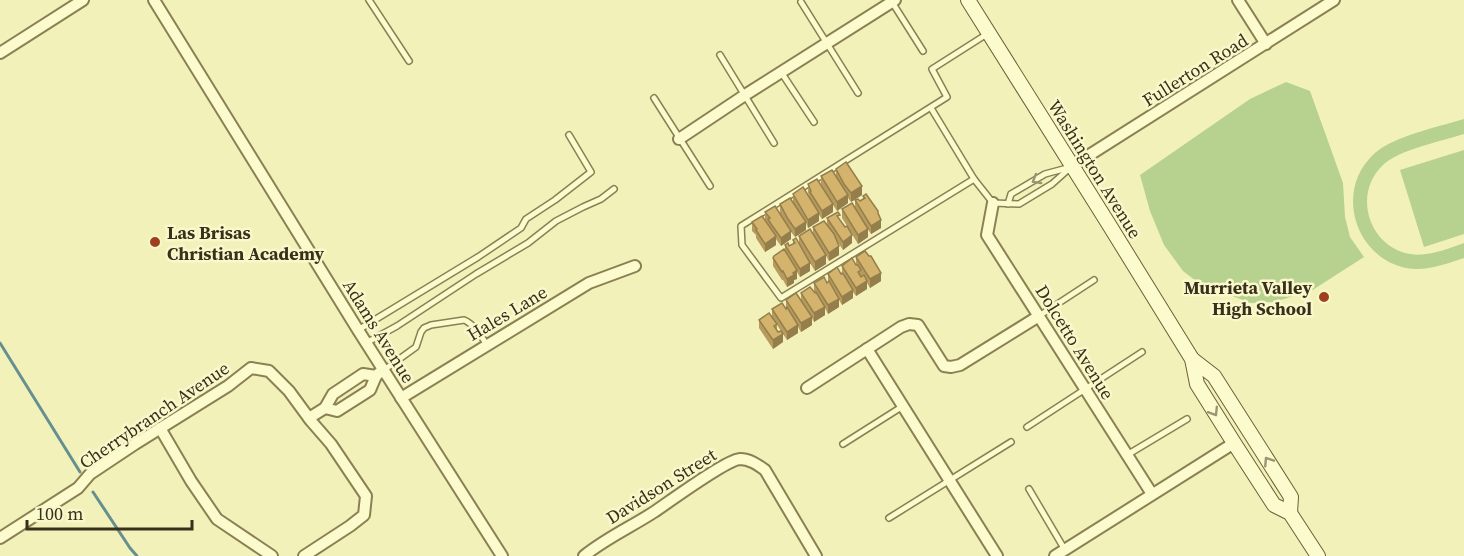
<svg xmlns="http://www.w3.org/2000/svg" width="1464" height="556" viewBox="0 0 1464 556" font-family="'Source Serif 4',serif">
<rect width="100%" height="100%" fill="#f2f1ba"/>
<g fill="#b7d18e">
<polygon points="1286,82 1310,91 1343,183 1345,217 1350,237 1364,257 1311,291 1274,302 1251,303 1200,284 1183,271 1164,245 1150,211 1140,175 1250,99"/>
<path d="M1464 119V134C1442 141 1398 150 1383 165 1352 194 1369 247 1410 254 1428 257 1447 249 1464 243V258C1445 264 1426 272 1406 268 1354 257 1334 189 1375 153 1394 136 1438 127 1464 119Z"/>
<polygon points="1464,150 1464,234 1424,247 1400,170"/>
</g>
<g fill="none" stroke-linecap="round" stroke-linejoin="round">
<g stroke="#668f90" stroke-width="3">
<polyline points="0,343 80,472"/>
<polyline points="93,492 130,548 137,556"/>
</g>
<defs>
<g id="service">
<polyline points="369,0 409,61"/>
<polyline points="801,2 858,93"/>
<polyline points="892,2 923,51"/>
<polyline points="720,55 774,143"/>
<polyline points="781,72 814,122"/>
<polyline points="654,98 710,186"/>
<polyline points="931,108 974,179 993,203 1019,204 1052,184 1071,167"/>
<polyline points="974,179 781,298 742,245 741,226 947,97 932,69 987,34"/>
<polyline points="1008,204 1011,194 1045,174 1071,167"/>
<polyline points="1039,316 1094,280"/>
<polyline points="358,330 478,257 521,228 526,219 555,200 591,172 569,135"/>
<polyline points="366,343 397,326 476,274 528,243 556,221 583,207 601,199 614,189"/>
<path d="M384 370 416 347 421 332 424 328 431 325 464 320C474 324 481 336 487 345"/>
<polyline points="1027,427 1142,352"/>
<polyline points="843,444 903,406"/>
<polyline points="1127,455 1187,419"/>
<polyline points="1029,489 1065,550"/>
<polyline points="889,518 1011,442"/>
</g>
<g id="minor">
<polyline points="154,0 358,330 502,556"/>
<polyline points="1238,0 1266,44"/>
<polyline points="0,53 83,0"/>
<polyline points="679,139 745,95 895,0"/>
<polyline points="1072,166 1334,0"/>
<polyline points="993,203 987,235 1152,494"/>
<polyline points="867,349 997,556"/>
<polyline points="807,388 901,327 909,324 918,325 944,366 951,367 960,365 1039,316"/>
<polyline points="401,398 589,283 635,266"/>
<polyline points="325,408 337,411 370,390 376,376 379,373"/>
<polyline points="309,418 325,408 333,394 363,374 376,376"/>
<polyline points="160,428 191,481 217,519 272,556"/>
<polyline points="0,538 78,488 90,474 135,444 228,386 251,368 269,371 289,391 311,421 331,444 366,496 364,515 350,526 304,556"/>
<path d="M584 556C606 538 631 527 654 512 669 502 726 460 740 459 750 459 758 465 765 470L816 556"/>
<polyline points="1055,556 1234,443"/>
</g>
<g id="secondary">
<polyline points="968,0 1108,223 1192,359 1197,384 1234,443 1274,505 1290,513 1318,556"/>
<polyline points="1192,359 1214,376 1291,497 1290,513"/>
</g>
</defs>
<use href="#service" stroke="#8a8053" stroke-width="8"/>
<use href="#minor" stroke="#8a8053" stroke-width="14"/>
<use href="#secondary" stroke="#6c6036" stroke-width="16"/>
<use href="#service" stroke="#fcfbce" stroke-width="5"/>
<use href="#minor" stroke="#fcfbce" stroke-width="10"/>
<use href="#secondary" stroke="#fcfbce" stroke-width="14"/>
</g>
<g fill="#b69b5d" fill-rule="evenodd">
<polygon points="836,169 862,195 851,202 848,198 848,203 837,211 833,205 833,212 822,219 819,215 819,221 808,228 806,223 806,230 795,237 791,232 791,239 781,246 776,239 776,245 765,252 756,238 756,235 752,231 752,222 765,220 765,212 783,218 780,213 780,204 798,210 793,202 793,194 810,198 808,193 808,184 827,194 821,184 821,176 836,177"/>
<polygon points="863,196 878,214 881,228 871,234 865,225 868,237 858,244 850,231 852,243 843,250 837,241 839,255 829,261 825,254 826,264 815,271 810,263 810,271 800,277 797,272 797,279 794,280 794,283 787,287 783,280 782,280 773,266 773,258 785,251 785,245 789,246 793,244 793,240 799,243 799,236 813,235 813,227 827,225 827,218 840,220 845,227 847,226 842,218 842,209 855,207 855,200 860,201 863,199"/>
<path d="M856 257 881 281 870 288 867 283V289L856 296 853 292V298L842 305 839 300V307L828 314 825 308V315L814 322 812 318V325L801 332 798 327V333L787 340 783 334V342L773 349 759 328V320L772 317V309L786 308V300H801V293H815L814 291V283L828 282V274H841L842 273V266L856 265ZM777 325 781 331 778 332 777 330Z"/>
</g>
<g fill="#947e4c">
<polygon points="862,186 862,195 851,202 851,193"/>
<polygon points="848,195 848,203 837,211 837,202"/>
<polygon points="833,204 833,212 822,219 822,211"/>
<polygon points="819,213 819,221 808,228 808,220"/>
<polygon points="881,220 881,228 871,234 871,226"/>
<polygon points="806,222 806,230 795,237 795,229"/>
<polygon points="868,229 868,237 858,244 858,235"/>
<polygon points="791,231 791,239 781,246 781,238"/>
<polygon points="852,235 852,243 843,250 843,242"/>
<polygon points="776,236 776,245 765,252 765,244"/>
<polygon points="839,246 839,255 829,261 829,253"/>
<polygon points="826,255 826,264 815,271 815,262"/>
<polygon points="810,263 810,271 800,277 800,269"/>
<polygon points="797,270 797,279 794,280 794,283 787,287 787,279 793,273"/>
<polygon points="881,273 881,281 870,288 870,279"/>
<polygon points="867,281 867,289 856,296 856,288"/>
<polygon points="853,290 853,298 842,305 842,297"/>
<polygon points="839,299 839,307 828,314 828,305"/>
<polygon points="825,307 825,315 814,322 814,313"/>
<polygon points="812,317 812,325 801,332 801,323"/>
<polygon points="798,325 798,333 787,340 787,332"/>
<polygon points="783,334 783,342 773,349 773,340"/>
</g>
<g fill="#d4b46c" stroke="#947e4c" stroke-width="1.5">
<polygon points="846,162 862,186 851,193 844,184 836,169"/>
<polygon points="832,170 848,195 837,202 821,176"/>
<polygon points="817,179 833,204 822,211 810,192 811,191 808,184"/>
<polygon points="803,187 819,213 808,220 793,194"/>
<polygon points="866,194 878,211 878,213 881,220 871,226 855,200 858,199 860,201 865,198 863,196"/>
<polygon points="790,198 806,222 795,229 788,219 780,204"/>
<polygon points="852,203 868,229 858,235 842,209"/>
<polygon points="775,206 791,231 781,238 771,224 768,219 770,218 765,212"/>
<polygon points="838,212 840,215 837,216 845,227 847,226 852,235 843,242 827,218"/>
<polygon points="762,216 776,236 765,244 756,230 757,229 752,222"/>
<polygon points="824,221 834,234 839,246 829,253 813,227"/>
<polygon points="810,229 826,255 815,262 799,236"/>
<polygon points="796,238 810,263 800,269 785,245 788,243 789,246 795,243 793,240"/>
<polygon points="784,249 797,270 793,273 794,275 787,279 783,271 782,272 773,258 774,256"/>
<polygon points="865,251 869,256 871,256 881,273 870,279 856,257"/>
<polygon points="852,258 856,265 858,265 861,270 858,272 861,277 864,275 867,281 856,288 842,266"/>
<polygon points="837,267 841,274 842,273 844,275 853,290 842,297 828,274"/>
<polygon points="824,277 827,283 829,281 839,299 828,305 814,283"/>
<polygon points="810,287 815,293 816,292 825,307 814,313 801,293"/>
<polygon points="796,293 812,317 801,323 786,300"/>
<polygon points="782,303 786,309 787,307 798,325 787,332 772,309"/>
<polygon points="769,313 777,324 774,326 778,332 781,331 783,334 773,340 759,320"/>
</g>
<defs><path id="oneway-chevron" d="M-2-3.5L2.5 0L-2 3.5" fill="none" stroke-width="1.6" stroke-linecap="round" stroke-linejoin="round" transform="scale(1.5)"/></defs>
<g stroke="#9a9674">
<use href="#oneway-chevron" transform="translate(1036 180) rotate(150)"/>
<use href="#oneway-chevron" transform="translate(1214 412) rotate(58)"/>
<use href="#oneway-chevron" transform="translate(1268 461) rotate(-123)"/>
</g>
<g fill="#9f401d" stroke="#f9f8cb" stroke-width="2">
<circle cx="155" cy="242" r="6"/>
<circle cx="1324" cy="297" r="6"/>
</g>
<g text-anchor="middle" dominant-baseline="central" stroke-width="5" stroke-linejoin="round" paint-order="stroke">
<g font-size="18" fill="#38301a" stroke="#f9f8cb">
<text transform="translate(1195 70) rotate(-32)">Fullerton Road</text>
<text transform="translate(1095 169) rotate(58)">Washington Avenue</text>
<text transform="translate(507 313) rotate(-31)">Hales Lane</text>
<text transform="translate(379 331) rotate(58)">Adams Avenue</text>
<text transform="translate(1075 342) rotate(58)">Dolcetto Avenue</text>
<text transform="translate(154 415) rotate(-34)">Cherrybranch Avenue</text>
<text transform="translate(661 486) rotate(-32)">Davidson Street</text>
</g>
<g font-size="18" font-weight="bold" fill="#38301a" stroke="#f9f8cb" text-anchor="start">
<text x="167" y="232">Las Brisas<tspan x="167" dy="21">Christian Academy</tspan></text>
<text x="1312" y="287" text-anchor="end">Murrieta Valley<tspan x="1312" dy="21">High School</tspan></text>
</g>
</g>
<path d="M27 520v9h165v-9" fill="none" stroke="#38301a" stroke-width="3"/>
<text x="36" y="520" font-size="18" fill="#38301a" stroke="#f9f8cb" stroke-width="4.5" paint-order="stroke">100 m</text>
</svg>
